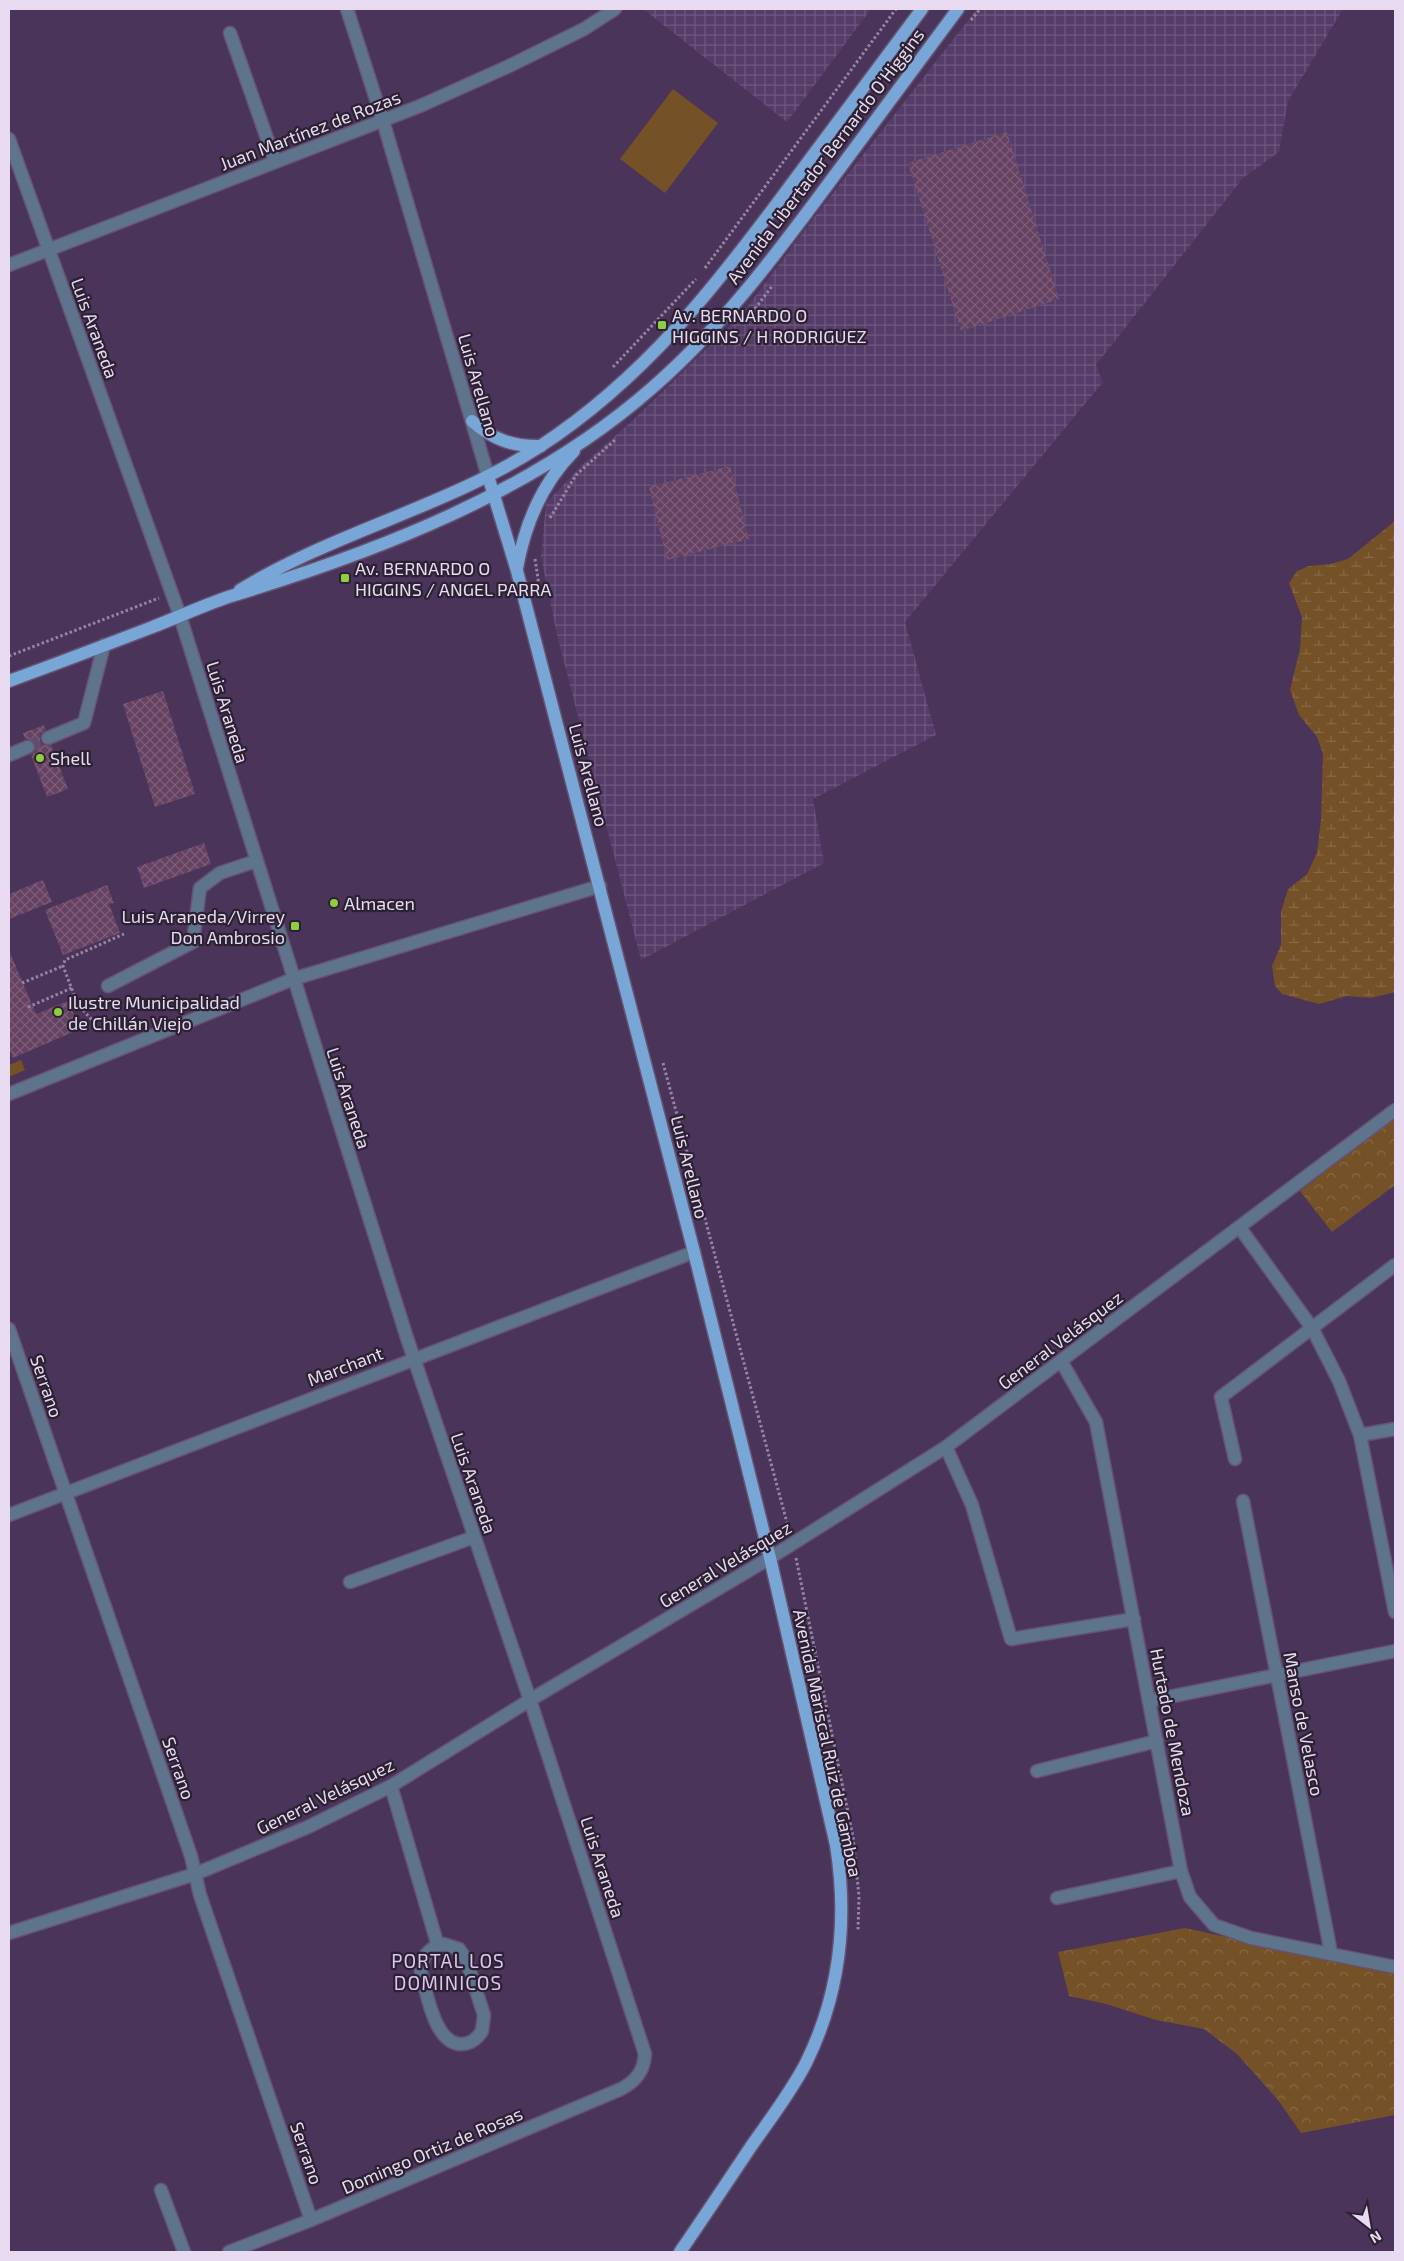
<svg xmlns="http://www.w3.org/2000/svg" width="1404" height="2261" viewBox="0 0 1404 2261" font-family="'Exo 2',sans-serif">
<defs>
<pattern id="industrial-grid" width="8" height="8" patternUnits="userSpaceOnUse" patternTransform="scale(1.25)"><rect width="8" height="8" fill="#563c68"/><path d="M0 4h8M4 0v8" fill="none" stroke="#6e587e"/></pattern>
<pattern id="wetland-marsh" width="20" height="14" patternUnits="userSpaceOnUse" patternTransform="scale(1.25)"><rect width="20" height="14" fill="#745126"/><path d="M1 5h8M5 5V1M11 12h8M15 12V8" fill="none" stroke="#886946"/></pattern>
<pattern id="park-crowns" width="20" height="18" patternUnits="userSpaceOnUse" patternTransform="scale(1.25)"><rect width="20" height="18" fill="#745126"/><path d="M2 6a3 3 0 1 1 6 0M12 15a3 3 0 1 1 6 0" fill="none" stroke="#886946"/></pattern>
<pattern id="building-cross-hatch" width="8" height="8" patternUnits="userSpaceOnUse" patternTransform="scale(1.25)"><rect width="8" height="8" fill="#664262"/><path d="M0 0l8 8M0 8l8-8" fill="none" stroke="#7c5d79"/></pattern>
</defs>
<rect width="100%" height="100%" fill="#4a3459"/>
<g fill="url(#industrial-grid)">
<polygon points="643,9 871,9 787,122"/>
<polygon points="977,9 1343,9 1288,101 1279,152 1243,178 1096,365 1103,382 905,622 936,735 813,799 824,863 641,960 557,635 541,557 546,503 583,464 633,420 741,315 822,207"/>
</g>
<g fill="#745126">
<polygon points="673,89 718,123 665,193 620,159"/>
<polygon points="21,1060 25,1070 9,1077 9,1065"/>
</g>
<polygon fill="url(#wetland-marsh)" points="1395,521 1395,992 1371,998 1347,996 1319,1004 1282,994 1275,986 1272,966 1281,945 1281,912 1288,889 1307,874 1317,853 1321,819 1323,754 1317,737 1299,715 1290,690 1300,649 1302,617 1289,583 1297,571 1309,566 1330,564 1348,559"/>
<g fill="url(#park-crowns)">
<polygon points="1395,1118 1395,1185 1332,1232 1300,1191"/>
<polygon points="1185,1928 1395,1974 1395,2115 1301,2133 1278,2100 1237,2054 1204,2029 1156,2020 1106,2004 1069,1996 1058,1952"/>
</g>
<g fill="url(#building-cross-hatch)">
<polygon points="1007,132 1059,299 961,331 908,163"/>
<polygon points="730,466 749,539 667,560 649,487"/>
<polygon points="163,691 195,794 155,807 123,704"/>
<polygon points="44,725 46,730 41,733 40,741 43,745 51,745 68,789 47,797 31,755 35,751 36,744 32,740 25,739 23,733"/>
<polygon points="204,843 211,864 144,888 137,867"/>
<polygon points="43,880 52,902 9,919 9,894"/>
<polygon points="107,885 114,903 109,904 120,933 63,955 45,910"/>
<polygon points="9,950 36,1014 68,1001 80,1029 13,1058 9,1048"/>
</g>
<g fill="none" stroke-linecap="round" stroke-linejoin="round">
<polyline stroke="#624d70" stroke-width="12" stroke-dasharray="12 6" stroke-linecap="butt" points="28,747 48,738"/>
<defs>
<g id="minor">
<polyline points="347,9 383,121 488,476"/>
<polyline points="230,33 275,161"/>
<path d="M9 139 180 616 407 1338 530 1700 645 2054C644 2071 636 2081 621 2089L311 2220 229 2252"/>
<polyline points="9,265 420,106 509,66 584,29 615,9"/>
<polyline points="48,738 84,723 104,645"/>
<polyline points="9,755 28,747"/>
<polyline points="108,986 193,942 200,888 220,873 256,861"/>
<polyline points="9,1094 293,979 600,886"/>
<polyline points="1240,1228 1312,1328 1339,1381 1360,1435 1395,1612"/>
<polyline points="9,1329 191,1856 200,1895 311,2220"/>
<polyline points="1061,1361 1096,1422 1181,1871 1190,1897 1214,1925 1251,1938 1395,1967"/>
<polyline points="1360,1435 1395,1429"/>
<polyline points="946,1447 972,1505 1011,1639 1134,1619"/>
<polyline points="1235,1459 1221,1397 1395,1265"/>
<polyline points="1243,1501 1331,1953"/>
<polyline points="9,1515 694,1252"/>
<polyline points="350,1582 474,1537"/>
<polyline points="1149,1701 1395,1651"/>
<polyline points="1037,1771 1157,1741"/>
<polyline points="391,1786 438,1946"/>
<polyline points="1057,1898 1181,1871"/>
<polyline points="9,1933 195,1874 308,1827 391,1786 530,1700 770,1558 946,1447 1395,1110"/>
<path d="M443 1944 459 1949 466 1959 484 2015 482 2031C477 2039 469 2045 459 2044 434 2041 427 1993 421 1973 420 1957 429 1948 443 1944Z"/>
<polyline points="161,2190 184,2252"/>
</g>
<g id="major">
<path d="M472 421C492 439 513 447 541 446"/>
<path d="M488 476 517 571 694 1252 770 1558 836 1845C848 1920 840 1994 806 2063 791 2092 771 2118 752 2145 728 2181 704 2217 680 2252"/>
<path d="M517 568C525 524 542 483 574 451"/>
<path d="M240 590C334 532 446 507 539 447 645 378 716 286 790 186 834 127 878 68 922 9"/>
<path d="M9 681C56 664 103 646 150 628 176 618 202 606 228 597 377 552 534 492 652 388 721 328 775 256 829 183 872 125 915 67 958 9"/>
</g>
</defs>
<use href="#minor" stroke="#665274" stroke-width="15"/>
<use href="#major" stroke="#665274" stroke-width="15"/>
<g stroke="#9785a4" stroke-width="3" stroke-dasharray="2.5 2.5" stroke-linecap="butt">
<polyline points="971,20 980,9"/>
<polyline points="705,268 896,9"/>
<polyline points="741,323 754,310 773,285"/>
<polyline points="613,367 696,279"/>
<polyline points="550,518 576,475 616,439"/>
<polyline points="535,559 540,592"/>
<polyline points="9,656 159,598"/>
<polyline points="22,983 63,966"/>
<polyline points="28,1007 72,988"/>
<polyline points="95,1023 78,1005 63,966 65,960 124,934"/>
<polyline points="663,1063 789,1530"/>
<polyline points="796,1558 853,1837 859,1896 858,1930"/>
</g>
<use href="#minor" stroke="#5d748c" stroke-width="12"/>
<use href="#major" stroke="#78a7d7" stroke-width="12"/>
</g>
<g fill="#8fcd41" stroke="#2b2132" stroke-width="2">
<rect x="657" y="320" width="10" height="10" rx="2.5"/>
<rect x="340" y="573" width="10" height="10" rx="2.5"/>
<circle cx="40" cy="758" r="5"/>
<circle cx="334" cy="903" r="5"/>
<rect x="290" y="921" width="10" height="10" rx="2.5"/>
<circle cx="58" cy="1012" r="5"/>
</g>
<g text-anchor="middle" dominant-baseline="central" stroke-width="4.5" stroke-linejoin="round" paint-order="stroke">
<g font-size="18" fill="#e7daf1" stroke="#2b2132">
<text transform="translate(310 130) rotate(-21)">Juan Martínez de Rozas</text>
<text transform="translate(825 156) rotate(-53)">Avenida Libertador Bernardo O'Higgins</text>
<text transform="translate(95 328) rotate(70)">Luis Araneda</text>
<text transform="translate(479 385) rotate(74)">Luis Arellano</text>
<text transform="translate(228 712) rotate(73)">Luis Araneda</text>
<text transform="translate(589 775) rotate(75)">Luis Arellano</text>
<text transform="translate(349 1098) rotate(72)">Luis Araneda</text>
<text transform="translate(690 1167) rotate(76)">Luis Arellano</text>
<text transform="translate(1060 1340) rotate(-37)">General Velásquez</text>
<text transform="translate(345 1366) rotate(-21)">Marchant</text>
<text transform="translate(47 1386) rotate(71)">Serrano</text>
<text transform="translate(474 1483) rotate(71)">Luis Araneda</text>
<text transform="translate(725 1564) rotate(-31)">General Velásquez</text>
<text transform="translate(1304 1724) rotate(79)">Manso de Velasco</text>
<text transform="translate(1173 1732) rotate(79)">Hurtado de Mendoza</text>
<text transform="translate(828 1743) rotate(78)">Avenida Mariscal Ruiz de Gamboa</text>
<text transform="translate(179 1768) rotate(71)">Serrano</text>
<text transform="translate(325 1796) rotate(-26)">General Velásquez</text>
<text transform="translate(603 1867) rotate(72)">Luis Araneda</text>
<text transform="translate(432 2150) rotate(-23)">Domingo Ortiz de Rosas</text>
<text transform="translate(307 2153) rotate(71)">Serrano</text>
</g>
<g font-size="18" fill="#e7daf1" stroke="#2b2132" text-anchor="start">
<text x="672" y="315">Av. BERNARDO O<tspan x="672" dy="21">HIGGINS / H RODRIGUEZ</tspan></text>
<text x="355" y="568">Av. BERNARDO O<tspan x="355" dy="21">HIGGINS / ANGEL PARRA</tspan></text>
<text x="50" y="758">Shell</text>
<text x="344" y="903">Almacen</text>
<text x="285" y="916" text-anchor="end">Luis Araneda/Virrey<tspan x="285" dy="21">Don Ambrosio</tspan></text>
<text x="68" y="1002">Ilustre Municipalidad<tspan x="68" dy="21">de Chillán Viejo</tspan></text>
</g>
<g font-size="19" letter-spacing="1" fill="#ddc4f1" stroke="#2b2132">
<text x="448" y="1960">PORTAL LOS<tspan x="448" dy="22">DOMINICOS</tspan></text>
</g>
</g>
<rect width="1404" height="2261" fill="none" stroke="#e7daf1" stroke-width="20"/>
<g transform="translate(1369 2226) rotate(149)" stroke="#2b2132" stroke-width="4" paint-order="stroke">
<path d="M0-4L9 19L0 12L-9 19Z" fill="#e7daf1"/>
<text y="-8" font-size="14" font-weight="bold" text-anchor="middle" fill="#e7daf1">N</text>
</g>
</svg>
